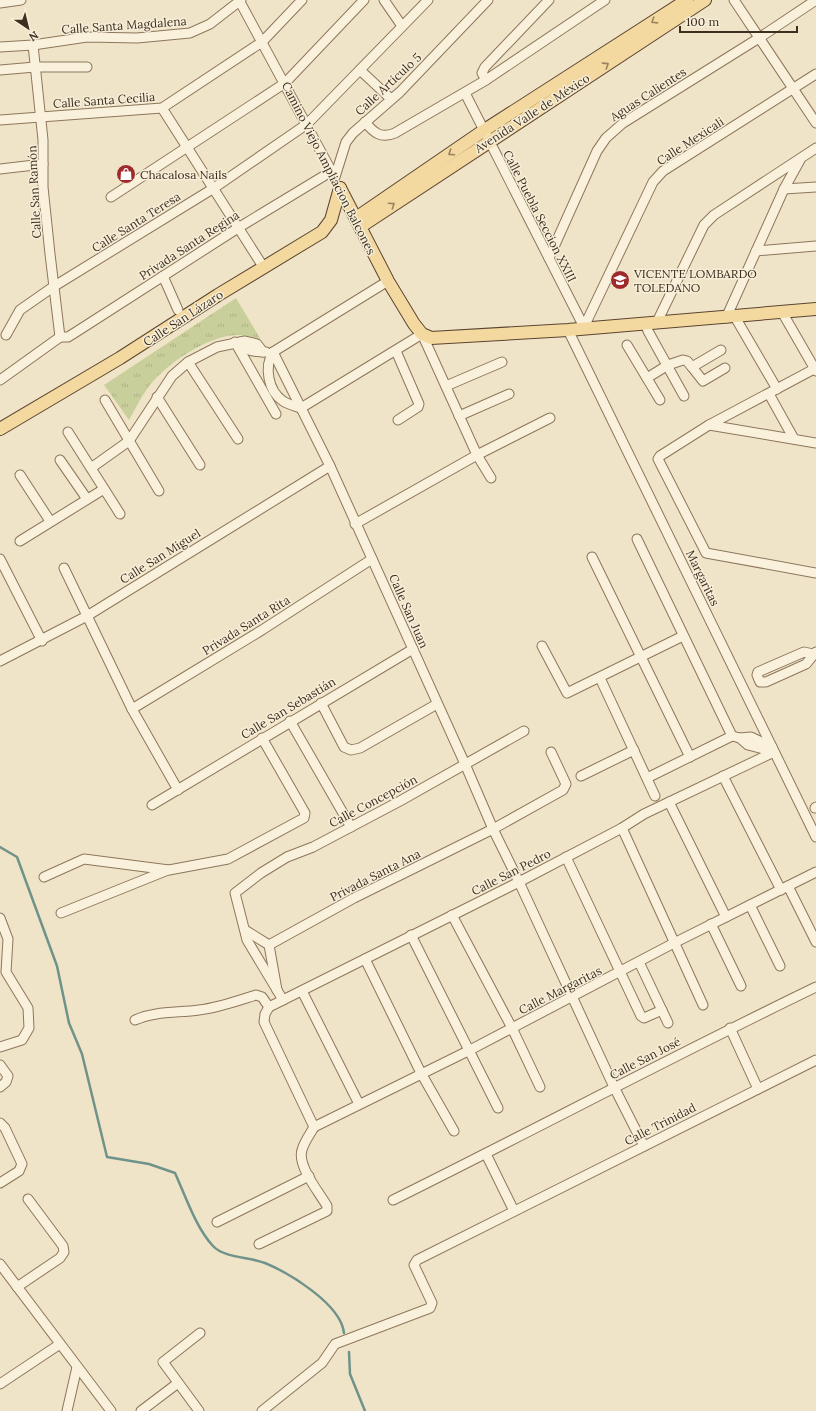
<svg xmlns="http://www.w3.org/2000/svg" width="816" height="1411" viewBox="0 0 816 1411" font-family="Lora,serif">
<defs>
<pattern id="park-tufts" width="24" height="20" patternUnits="userSpaceOnUse"><rect width="24" height="20" fill="#c9cf9b"/><path d="M3 7l-1-3M5 7V3M7 7l1-3M15 17l-1-3M17 17v-4M19 17l1-3" fill="none" stroke="#aeb285"/></pattern>
</defs>
<rect width="100%" height="100%" fill="#f0e4c8"/>
<path fill="url(#park-tufts)" d="M236 298 261 340C253 337 245 335 237 335 207 336 168 363 150 385 142 395 136 408 129 420L104 385Z"/>
<g fill="none" stroke-linecap="round" stroke-linejoin="round">
<g stroke="#6f938a" stroke-width="2.5">
<path d="M0 847 17 857 57 966 69 1023 82 1054 107 1157 149 1164 175 1173C185 1195 196 1228 213 1246 224 1258 250 1257 265 1263 289 1273 341 1304 344 1333"/>
<polyline points="349,1352 350,1374 365,1411"/>
</g>
<defs>
<g id="minor">
<polyline points="239,0 334,176"/>
<polyline points="384,0 402,26"/>
<polyline points="734,0 816,123"/>
<polyline points="0,3 21,0"/>
<polyline points="33,45 43,140 43,187 50,254 60,337"/>
<polyline points="0,47 33,45 87,37 137,38 190,33 210,24 241,0"/>
<polyline points="0,70 35,67 87,67"/>
<polyline points="360,70 391,99"/>
<polyline points="486,80 482,73 485,67 549,0"/>
<polyline points="465,93 584,327"/>
<polyline points="162,108 264,268"/>
<polyline points="0,120 162,108 262,42 302,0"/>
<path d="M365 122C374 133 381 139 395 133L486 80 605 0"/>
<polyline points="0,169 43,164"/>
<polyline points="335,177 346,142 353,133 400,92 488,0"/>
<polyline points="784,189 816,187"/>
<polyline points="111,197 285,83 364,0"/>
<polyline points="756,251 816,246"/>
<polyline points="549,258 597,151 606,138 623,123 759,38 816,0"/>
<polyline points="163,276 178,310"/>
<path d="M388 281 273 352C264 367 268 391 283 401 289 405 295 406 301 408L422 334 477 455 491 478"/>
<polyline points="782,312 816,371"/>
<polyline points="735,317 777,389"/>
<polyline points="726,318 784,189 800,160"/>
<polyline points="657,322 704,225 714,215 816,148"/>
<polyline points="645,323 648,331 684,396"/>
<polyline points="584,327 653,182 663,171 816,74"/>
<polyline points="568,330 816,837"/>
<polyline points="6,335 20,310 53,287 214,188 307,124 428,0"/>
<polyline points="60,337 68,337 76,332 238,228 332,171"/>
<polyline points="235,342 276,414"/>
<path d="M240 342C247 353 254 351 266 352"/>
<polyline points="627,345 660,400"/>
<polyline points="396,351 419,404 418,407 398,420"/>
<polyline points="273,352 330,466 465,764 493,829 519,882 614,1087 644,1146"/>
<polyline points="188,362 238,439"/>
<polyline points="692,367 703,381 725,368"/>
<polyline points="816,368 709,425 660,456 658,459 706,553 816,573"/>
<polyline points="647,378 668,365 683,360 687,361 692,367 721,350"/>
<polyline points="0,380 60,337"/>
<polyline points="446,386 502,362"/>
<polyline points="769,394 794,439"/>
<polyline points="157,397 200,465"/>
<polyline points="105,400 159,491"/>
<polyline points="459,416 509,394"/>
<polyline points="709,425 816,443"/>
<polyline points="68,432 120,514"/>
<polyline points="60,460 87,499"/>
<polyline points="91,468 129,441 172,376 188,362 217,347 245,341 257,344 263,352"/>
<polyline points="20,475 50,521"/>
<polyline points="355,524 477,455 550,418"/>
<polyline points="637,539 732,736"/>
<polyline points="20,541 104,489"/>
<polyline points="592,557 690,757"/>
<polyline points="0,559 42,641"/>
<polyline points="64,568 132,709 178,790"/>
<polyline points="542,646 567,693 683,636"/>
<polyline points="813,654 804,652 758,672 757,675 760,682 766,682 806,664 816,652"/>
<polyline points="0,661 87,616 330,466"/>
<polyline points="600,678 655,796"/>
<polyline points="321,703 344,747 351,750 360,748 437,704"/>
<polyline points="132,709 262,630 372,559"/>
<polyline points="290,721 351,827"/>
<polyline points="740,738 748,745 771,751"/>
<polyline points="581,776 634,750"/>
<polyline points="723,776 781,890"/>
<polyline points="647,778 732,736 740,738 751,737 772,747"/>
<polyline points="669,802 726,917"/>
<polyline points="152,805 413,649"/>
<polyline points="815,808 816,807"/>
<polyline points="622,828 703,1005"/>
<polyline points="566,857 641,1016 644,1018 662,1010"/>
<polyline points="44,877 84,859 169,870 228,859 304,818 305,813 262,738"/>
<polyline points="788,886 816,942"/>
<polyline points="750,905 780,966"/>
<polyline points="61,913 168,870"/>
<polyline points="452,915 512,1028 540,1087"/>
<polyline points="0,918 8,939 6,972 28,1008 29,1028 22,1040 0,1047"/>
<polyline points="711,924 741,986"/>
<polyline points="245,930 269,945 277,990"/>
<polyline points="411,935 498,1108"/>
<polyline points="269,945 354,898 493,829 563,790 566,784 551,752"/>
<polyline points="365,959 421,1073 454,1131"/>
<polyline points="639,962 668,1023"/>
<polyline points="302,991 359,1104"/>
<polyline points="283,1000 247,940 235,893 261,873 287,857 313,847 400,801 524,731"/>
<path d="M135 1020C155 1011 177 1013 199 1010 218 1008 237 1001 256 995L262 997 269 1007"/>
<polyline points="730,1028 758,1089"/>
<polyline points="0,1065 8,1076 6,1082 0,1087"/>
<polyline points="0,1123 5,1128 22,1164 19,1171 0,1183"/>
<polyline points="314,1127 264,1022 265,1014 269,1007 519,882 622,828 644,814 774,752"/>
<polyline points="314,1127 470,1050 674,943 816,872"/>
<polyline points="486,1154 514,1211"/>
<path d="M393 1200C534 1130 673 1056 816 987"/>
<polyline points="217,1222 309,1176"/>
<path d="M259 1244 327 1211V1206C319 1192 297 1166 302 1150 304 1142 310 1134 314 1127"/>
<polyline points="0,1264 111,1411"/>
<polyline points="17,1287 60,1258 64,1252 63,1246 28,1199"/>
<polyline points="0,1384 60,1344"/>
<polyline points="67,1411 77,1367"/>
<polyline points="141,1411 178,1383"/>
<polyline points="199,1411 163,1362 200,1333"/>
<polyline points="262,1411 322,1363 335,1344 430,1308 432,1303 414,1265 417,1260 816,1060"/>
</g>
<g id="major">
<polyline points="340,188 388,281 414,324 422,334 431,338 568,330 816,309"/>
<polyline points="356,218 483,131 687,0"/>
<polyline points="360,227 705,0"/>
<polyline points="0,429 120,358 218,295 322,232 331,220 340,188"/>
</g>
</defs>
<use href="#minor" stroke="#8d765c" stroke-width="11"/>
<use href="#major" stroke="#5b4430" stroke-width="14"/>
<use href="#minor" stroke="#faf1dc" stroke-width="9"/>
<use href="#major" stroke="#f3d9a0" stroke-width="12"/>
</g>
<defs><path id="oneway-chevron" d="M-2-3.5L2.5 0L-2 3.5" fill="none" stroke-width="1.6" stroke-linecap="round" stroke-linejoin="round"/></defs>
<g stroke="#988460">
<use href="#oneway-chevron" transform="translate(654 21) rotate(148)"/>
<use href="#oneway-chevron" transform="translate(606 65) rotate(-33)"/>
<use href="#oneway-chevron" transform="translate(451 153) rotate(146)"/>
<use href="#oneway-chevron" transform="translate(392 205) rotate(-34)"/>
</g>
<defs>
<symbol id="shop-disc" viewBox="-11 -11 22 22"><circle r="9.5" fill="#9e2a2b" stroke="#f7eed8"/><path d="M-5-2.5h2.3a2.7 3.5 0 0 1 5.4 0H5L5.5 6h-11ZM-1.5-2.5h3a1.5 2.3 0 0 0-3 0Z" fill="#fff"/></symbol>
<symbol id="school-disc" viewBox="-11 -11 22 22"><circle r="9.5" fill="#9e2a2b" stroke="#f7eed8"/><path d="M0-5L7-2L0 1L-7-2ZM-4 1L0 2.5L4 1V4Q0 6-4 4Z" fill="#fff"/></symbol>
</defs>
<g fill-rule="evenodd">
<use href="#shop-disc" x="115" y="163" width="22" height="22"/>
<use href="#school-disc" x="609" y="269" width="22" height="22"/>
</g>
<g text-anchor="middle" dominant-baseline="central" stroke-width="3" stroke-linejoin="round" paint-order="stroke">
<g font-size="12" fill="#3d2e20" stroke="#f7eed8">
<text transform="translate(124 25) rotate(-4)">Calle Santa Magdalena</text>
<text transform="translate(388 84) rotate(-43)">Calle Artículo 5</text>
<text transform="translate(648 94) rotate(-33)">Aguas Calientes</text>
<text transform="translate(104 100) rotate(-4)">Calle Santa Cecilia</text>
<text transform="translate(532 113) rotate(-33)">Avenida Valle de México</text>
<text transform="translate(690 141) rotate(-33)">Calle Mexicali</text>
<text transform="translate(329 168) rotate(63)">Camino Viejo Ampliacion Balcones</text>
<text transform="translate(34 192) rotate(-93)">Calle San Ramón</text>
<text transform="translate(540 216) rotate(63)">Calle Puebla Seccion XXIII</text>
<text transform="translate(136 222) rotate(-32)">Calle Santa Teresa</text>
<text transform="translate(189 245) rotate(-33)">Privada Santa Regina</text>
<text transform="translate(183 318) rotate(-33)">Calle San Lázaro</text>
<text transform="translate(160 556) rotate(-32)">Calle San Miguel</text>
<text transform="translate(703 578) rotate(64)">Margaritas</text>
<text transform="translate(409 611) rotate(66)">Calle San Juan</text>
<text transform="translate(246 625) rotate(-32)">Privada Santa Rita</text>
<text transform="translate(288 708) rotate(-31)">Calle San Sebastián</text>
<text transform="translate(373 801) rotate(-28)">Calle Concepción</text>
<text transform="translate(511 872) rotate(-27)">Calle San Pedro</text>
<text transform="translate(375 875) rotate(-27)">Privada Santa Ana</text>
<text transform="translate(560 990) rotate(-27)">Calle Margaritas</text>
<text transform="translate(645 1058) rotate(-27)">Calle San José</text>
<text transform="translate(660 1124) rotate(-27)">Calle Trinidad</text>
</g>
<g font-size="12" fill="#3d2e20" stroke="#f7eed8" text-anchor="start">
<text x="140" y="174">Chacalosa Nails</text>
<text x="634" y="273">VICENTE LOMBARDO<tspan x="634" dy="14">TOLEDANO</tspan></text>
</g>
</g>
<g transform="translate(28 28) rotate(145)" stroke="#f7eed8" stroke-width="3" paint-order="stroke">
<path d="M0-3L7 15L0 10L-7 15Z" fill="#3d2e20"/>
<text y="-6" font-size="11" font-weight="bold" text-anchor="middle" fill="#3d2e20">N</text>
</g>
<path d="M680 26v6h117v-6" fill="none" stroke="#3d2e20" stroke-width="2"/>
<text x="686" y="26" font-size="12" fill="#3d2e20" stroke="#f7eed8" stroke-width="3" paint-order="stroke">100 m</text>
</svg>
